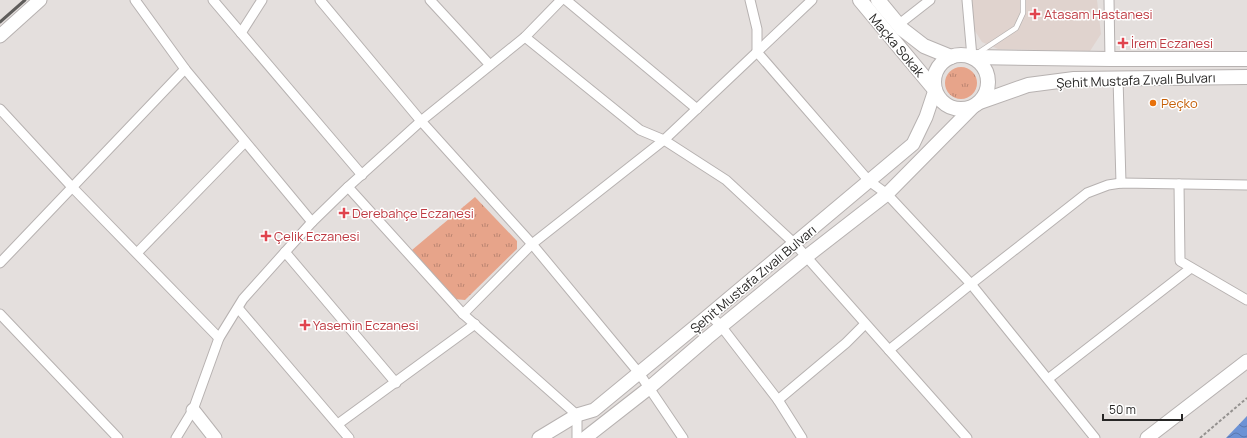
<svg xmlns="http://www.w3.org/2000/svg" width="1247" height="438" viewBox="0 0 1247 438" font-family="Manrope,sans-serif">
<defs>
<pattern id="grass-tufts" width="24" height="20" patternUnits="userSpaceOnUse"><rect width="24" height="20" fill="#e7a48a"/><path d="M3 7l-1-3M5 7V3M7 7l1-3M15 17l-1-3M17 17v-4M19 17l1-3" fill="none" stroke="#bb8571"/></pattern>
<pattern id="water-waves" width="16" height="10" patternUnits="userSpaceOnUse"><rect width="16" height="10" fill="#6c92d5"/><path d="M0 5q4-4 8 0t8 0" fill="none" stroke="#5977ad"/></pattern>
</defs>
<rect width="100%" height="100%" fill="#e4dfdd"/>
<polygon fill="#e0d3ce" points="970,0 1097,0 1101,34 1090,51 998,49 982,42 973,28"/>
<g fill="url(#grass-tufts)">
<circle cx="961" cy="83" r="16"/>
<polygon points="475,197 517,241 517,249 465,300 454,299 412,250"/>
</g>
<polygon fill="url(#water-waves)" points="1247,416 1247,438 1226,438"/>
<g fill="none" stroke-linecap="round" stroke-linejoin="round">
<defs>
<polyline id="lane" points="978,53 1016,28 1023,13 1023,0"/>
<g id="street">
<polyline points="135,0 185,69 312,222"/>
<polyline points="213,0 362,175"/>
<polyline points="320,0 421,121 532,244 639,373 683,438"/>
<polyline points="430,0 490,65"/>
<polyline points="566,0 697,109"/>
<polyline points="750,0 757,29 757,52 869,181 887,194 971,284 1095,438"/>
<polyline points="967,0 972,57"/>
<polyline points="1109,0 1110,59"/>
<polyline points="898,25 930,0"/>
<polyline points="241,33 262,0"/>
<polyline points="525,37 640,130 664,140 726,180 795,244 967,438"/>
<polyline points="1118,78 1121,183"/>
<polyline points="0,109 72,187 219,338"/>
<polyline points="1179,184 1180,261 1247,300"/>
<polyline points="348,187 463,314 577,415 577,438"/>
<polyline points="285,252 396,383"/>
<polyline points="137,253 245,142"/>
<polyline points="0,263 185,69"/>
<polyline points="238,308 349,438"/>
<polyline points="0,314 118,438"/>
<polyline points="463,314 532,244 664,140 812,0"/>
<polyline points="710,315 721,326 778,400 802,438"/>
<polyline points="889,350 971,284 1087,193 1108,185 1121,183 1247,185"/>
<polyline points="1048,379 1191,268"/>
<polyline points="778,400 846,343 865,324"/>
<polyline points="338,424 475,324"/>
<polyline points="176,438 193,410 219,338 243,299 312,222 348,187 421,121 525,37 561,0"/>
</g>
<g id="secondary">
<polyline points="0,36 40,0"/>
<polyline points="193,410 215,438"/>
<polyline points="539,438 577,415 594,410 702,321 913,144 926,117 935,90"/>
<polyline points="585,438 649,388 707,338 806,257 887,194 973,107"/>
<polyline points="1147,438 1247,361"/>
</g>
<g id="primary">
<polyline points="860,0 935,90"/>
<polyline points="878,0 902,29 924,46 951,57"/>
<circle cx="961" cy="82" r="27"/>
<polyline points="972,57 1110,59 1247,59"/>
<polyline points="980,102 1028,85 1074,79 1247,77"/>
</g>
</defs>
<use href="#lane" stroke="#b7b2b1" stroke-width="6"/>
<use href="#street" stroke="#b7b2b1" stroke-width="11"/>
<use href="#secondary" stroke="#b7b2b1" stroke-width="15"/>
<use href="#primary" stroke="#b7b2b1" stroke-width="16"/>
<polyline stroke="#94918f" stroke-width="2" stroke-dasharray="3 2" stroke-linecap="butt" points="1200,438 1247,398"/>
<use href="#lane" stroke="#fff" stroke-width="4.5"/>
<use href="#street" stroke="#fff" stroke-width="9"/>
<use href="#secondary" stroke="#fff" stroke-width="13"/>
<use href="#primary" stroke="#fff" stroke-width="14"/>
<polyline stroke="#5f5d5b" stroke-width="3" points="0,22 25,0"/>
</g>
<g fill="#e0444e" stroke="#fff" stroke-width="1.5">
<path d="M1033 8h4v4h4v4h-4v4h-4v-4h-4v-4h4z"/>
<path d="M1121 37h4v4h4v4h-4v4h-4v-4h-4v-4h4z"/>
<path d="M342 207h4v4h4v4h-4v4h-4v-4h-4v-4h4z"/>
<path d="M264 230h4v4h4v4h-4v4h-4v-4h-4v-4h4z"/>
<path d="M303 319h4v4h4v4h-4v4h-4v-4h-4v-4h4z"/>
</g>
<circle fill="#e8710a" stroke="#fff" stroke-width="1.5" cx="1153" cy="103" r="4"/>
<g text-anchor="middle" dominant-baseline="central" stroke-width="3" stroke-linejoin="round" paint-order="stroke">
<g font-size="13" fill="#be3a42" stroke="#fff" text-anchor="start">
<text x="1044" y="14">Atasam Hastanesi</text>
<text x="1131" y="43">İrem Eczanesi</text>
<text x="352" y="213">Derebahçe Eczanesi</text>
<text x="274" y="236">Çelik Eczanesi</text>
<text x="313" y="325">Yasemin Eczanesi</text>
</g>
<g font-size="13" fill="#272625" stroke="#fff">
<text transform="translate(897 45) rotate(50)">Maçka Sokak</text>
<text transform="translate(1136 80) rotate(-2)">Şehit Mustafa Zıvalı Bulvarı</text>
<text transform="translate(753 279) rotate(-40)">Şehit Mustafa Zıvalı Bulvarı</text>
</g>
<g font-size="13" fill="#c56008" stroke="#fff" text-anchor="start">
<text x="1161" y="103">Peçko</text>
</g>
</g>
<path d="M1103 414v6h79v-6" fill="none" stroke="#272625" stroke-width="2"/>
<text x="1109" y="414" font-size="12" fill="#272625" stroke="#ffffff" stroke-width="3" paint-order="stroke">50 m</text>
</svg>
